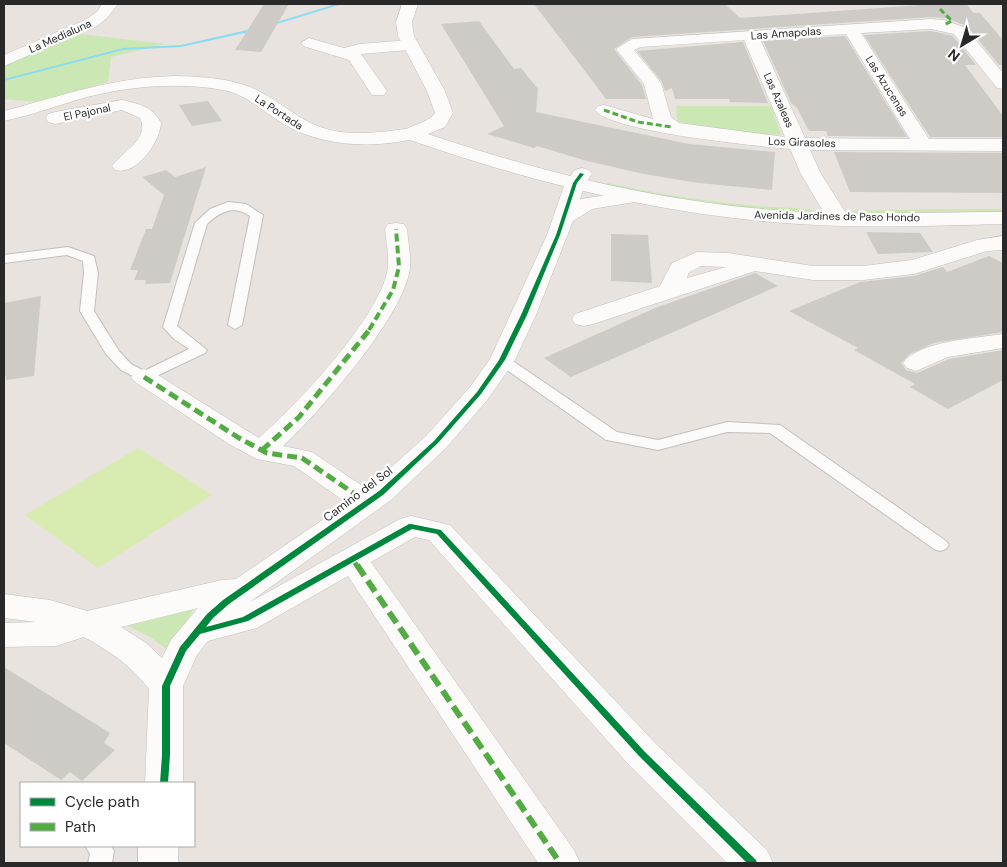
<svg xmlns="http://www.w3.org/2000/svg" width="1007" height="867" viewBox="0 0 1007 867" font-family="'DM Sans',sans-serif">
<rect width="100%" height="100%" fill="#e8e3de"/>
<g fill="#cbe7b3">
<polygon points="81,34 165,44 111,57 108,82 40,102 4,99 4,65"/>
<polygon points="676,106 771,106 781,135 736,132 685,124 677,120"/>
<path d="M608 183C675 198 743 207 811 209L813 212C742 210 674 199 605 185Z"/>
<polygon points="940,209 1003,209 1003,213 849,213 848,211"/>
<polygon points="195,607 168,650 150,637 124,624"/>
</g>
<polygon fill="#d8ebb0" points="138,448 212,495 98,568 25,515"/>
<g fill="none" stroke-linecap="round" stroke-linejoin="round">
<g fill="#8adcf2" fill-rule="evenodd">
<polygon points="336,4 342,4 271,26 267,25"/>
<polygon points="256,28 258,28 258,30 181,47 123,50 4,81 4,79 123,48 181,45"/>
</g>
</g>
<g fill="#cecbc7">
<polygon points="264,4 289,4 261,52 235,50"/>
<polygon points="534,4 725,4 740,18 933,4 967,5 974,13 980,13 1003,40 1003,65 999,65 967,26 945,18 931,17 632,37 614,49 642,85 646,99 606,99"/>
<polygon points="479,21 514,69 521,68 538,89 536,112 689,144 775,152 772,190 698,183 644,174 587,161 537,146 534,148 487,134 504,126 441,24"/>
<polygon points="931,31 953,36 976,65 965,65 1003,116 1003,137 930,137 864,35"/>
<polygon points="845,36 907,137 828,136 826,131 809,131 797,108 791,103 763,41"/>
<polygon points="743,42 768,103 730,102 729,99 675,99 672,88 665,91 662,82 637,51"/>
<polygon points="208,101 222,121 192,126 179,105"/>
<polygon points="834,152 1003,153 1003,193 850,192"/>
<polygon points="206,167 170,283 145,284 146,280 134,280 138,270 130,270 146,229 152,229 164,195 142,177 166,170 175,177"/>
<polygon points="866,232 920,233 933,252 878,254"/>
<polygon points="611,234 648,235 652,283 611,281"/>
<polygon points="989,256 1003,263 1003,332 934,343 910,354 901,363 906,370 917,373 949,359 1003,350 1003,380 948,409 910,387 915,384 854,350 858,348 789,311 860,282 914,276 943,267 947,272"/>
<polygon points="755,273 778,286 571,377 544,358 655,308"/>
<polygon points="41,296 34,376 6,380 6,376 4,376 4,303"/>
<polygon points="4,667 110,733 104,743 115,750 82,781 70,772 61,780 4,743"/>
</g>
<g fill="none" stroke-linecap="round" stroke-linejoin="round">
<defs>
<g id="service">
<path d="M228 202 246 204 263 215 242 325 235 329 228 325 250 216C234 205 221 211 207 224L177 326 207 350 205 353 144 382 121 370 106 354 80 311 84 273 83 261 67 255 4 263V255L68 247 94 256 98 273 94 311 119 351 131 364 144 371 189 349 174 339 163 327 195 223 210 209Z"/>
<polygon points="502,356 507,357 617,432 658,440 727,422 780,425 946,541 949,545 946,549 940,551 934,549 770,433 727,432 658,450 612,441 606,440 497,363 495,360 497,357"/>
<polygon points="85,846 111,846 114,851 112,863 88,863 90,854"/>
</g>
<g id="minor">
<polygon points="102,4 118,4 107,18 97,26 4,66 4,55 85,20 97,12"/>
<path d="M931 19 944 20 966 28 1003 73V89L997 88 954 34 931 29 861 33 929 139H1003V151L810 150 821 174 849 218 846 223 838 224 830 223 801 174 790 149C759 146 610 132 595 110L598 106 604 105 653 119 644 84 616 49 632 39ZM846 34 910 139 805 138 760 39ZM744 40 785 137 679 123 671 117 661 83 634 50 641 47Z"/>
<polygon points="309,38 344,48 360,44 409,40 417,45 409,50 361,54 387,91 384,95 372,95 349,60 303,46 301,43"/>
<path d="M175 76C204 77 238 78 264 94 284 105 301 121 323 128 351 137 383 132 411 128L418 130 420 134 418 138C373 149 321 147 282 123 262 111 246 94 223 90 178 82 131 86 87 97 59 105 32 115 4 121V111C61 96 114 77 175 76Z"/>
<path d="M122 100C139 104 152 106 161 123 160 142 137 176 115 170L112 166C121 153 151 138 140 118L122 110 55 124 48 122 46 118 48 114 55 112Z"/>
<path d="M582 168 589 170 592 174 585 184 580 199 634 191 641 193 644 197 641 201 592 209 573 221 536 315 515 360 488 399 446 448 391 500 250 602 400 519 411 516 450 525 655 743 767 850 773 863H727L629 765 429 540 415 537 371 562 574 850 580 863H538L348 576 257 628 208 641 197 655 183 686V783H145L149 689C132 666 108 650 84 637L56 646 4 647V623L36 622 4 618V594L50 600 87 611 222 580 236 579 347 503 294 466 257 459 229 444 135 382 131 377 135 372 144 369 153 372 259 438C296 406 382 315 388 267 389 255 386 241 385 229L388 224 396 223 404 224 407 229C408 241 411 255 410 267 406 314 318 414 283 446L312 452 367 489 426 436 470 387 490 359 547 235 565 183 575 170ZM198 608 171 640 162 658 146 643 121 627Z"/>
<path d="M1003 236V250L987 251 914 274 863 280H813L755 271 593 324 584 326 575 324 572 319 575 314 660 286 672 263 697 252 728 253 813 266H863L912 260 977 240ZM701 266 726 267 687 278 689 272Z"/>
<path d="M1003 334V348L948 357 916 371 907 368 903 363C919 341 977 338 1003 334Z"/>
<rect x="138" y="846" width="40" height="17"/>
</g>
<path id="tertiary" d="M402 4H418L412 22 414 36 445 91 453 113 445 127 428 134C549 175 674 205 802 212 869 215 936 212 1003 212V224C927 226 849 229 772 222 646 211 524 180 404 138L402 134C409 123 427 125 435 113L427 91 398 36 396 22Z"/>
</defs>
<use href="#service" stroke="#c1bfc0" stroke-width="2"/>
<use href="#minor" stroke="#c1bfc0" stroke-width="1"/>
<use href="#tertiary" stroke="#c1bfc0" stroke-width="1"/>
<use href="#service" fill="#fcfbfa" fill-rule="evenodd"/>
<use href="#minor" fill="#fcfbfa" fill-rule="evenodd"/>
<use href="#tertiary" fill="#fcfbfa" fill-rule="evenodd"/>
<g stroke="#53ab44" stroke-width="3" stroke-dasharray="6 3" stroke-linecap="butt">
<polyline points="940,9 952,21 944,25"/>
<polyline points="604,110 638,122 672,127"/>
</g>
<polyline stroke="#53ab44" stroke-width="4" stroke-dasharray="8 4" stroke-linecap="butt" points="369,330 393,290 399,267 396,229"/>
<g stroke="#53ab44" stroke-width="5" stroke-dasharray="10 5" stroke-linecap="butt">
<polyline points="144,377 239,438 267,453 302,458 368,503"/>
<polyline points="262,450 299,417 370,329"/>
<polyline points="352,558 357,566"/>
</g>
<polyline stroke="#53ab44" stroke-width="6" stroke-dasharray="13 6" stroke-linecap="butt" points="357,565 560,863"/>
<defs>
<polygon id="cycleway" points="580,173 584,174 577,183 560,235 527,315 505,360 481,394 438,443 383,495 229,604 213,618 206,627 243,617 409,524 411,524 441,530 645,752 756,860 757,863 747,863 639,756 437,534 412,529 248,621 200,634 186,651 170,686 170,755 168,783 160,783 162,755 162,686 180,647 207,614 223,600 379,491 434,441 477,392 499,360 521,315 556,235 573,183"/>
</defs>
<use href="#cycleway" stroke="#fff" stroke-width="3"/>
<use href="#cycleway" fill="#00873e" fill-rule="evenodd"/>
</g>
<g text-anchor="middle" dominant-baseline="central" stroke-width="4.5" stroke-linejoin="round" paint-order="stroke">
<g font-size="11" fill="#292929" stroke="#fff">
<text transform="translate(786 33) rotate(-4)">Las Amapolas</text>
<text transform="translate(60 36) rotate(-24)">La Medialuna</text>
<text transform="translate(887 86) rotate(58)">Las Azucenas</text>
<text transform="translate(779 100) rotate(66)">Las Azaleas</text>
<text transform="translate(87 112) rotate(-12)">El Pajonal</text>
<text transform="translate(279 112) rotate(33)">La Portada</text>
<text transform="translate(802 142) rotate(2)">Los Girasoles</text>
<text transform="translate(837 216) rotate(1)">Avenida Jardines de Paso Hondo</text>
</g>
<g font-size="12" fill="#292929" stroke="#fff">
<text transform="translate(358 494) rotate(-37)">Camino del Sol</text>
</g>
</g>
<rect width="1007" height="867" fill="none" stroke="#292929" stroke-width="10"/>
<rect x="20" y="782" width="175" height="65" fill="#ffffff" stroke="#a9a9a9"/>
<rect x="30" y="798" width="25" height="8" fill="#00873e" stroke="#a9a9a9"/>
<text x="65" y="807" font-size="15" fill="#292929">Cycle path</text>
<rect x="30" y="823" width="25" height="8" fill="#53ab44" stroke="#a9a9a9"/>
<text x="65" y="832" font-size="15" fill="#292929">Path</text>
<g transform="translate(962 45) rotate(218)" stroke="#ffffff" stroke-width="4" paint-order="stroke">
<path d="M0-4L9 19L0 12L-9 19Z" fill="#292929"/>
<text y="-8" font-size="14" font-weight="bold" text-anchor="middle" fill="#292929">N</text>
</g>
</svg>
